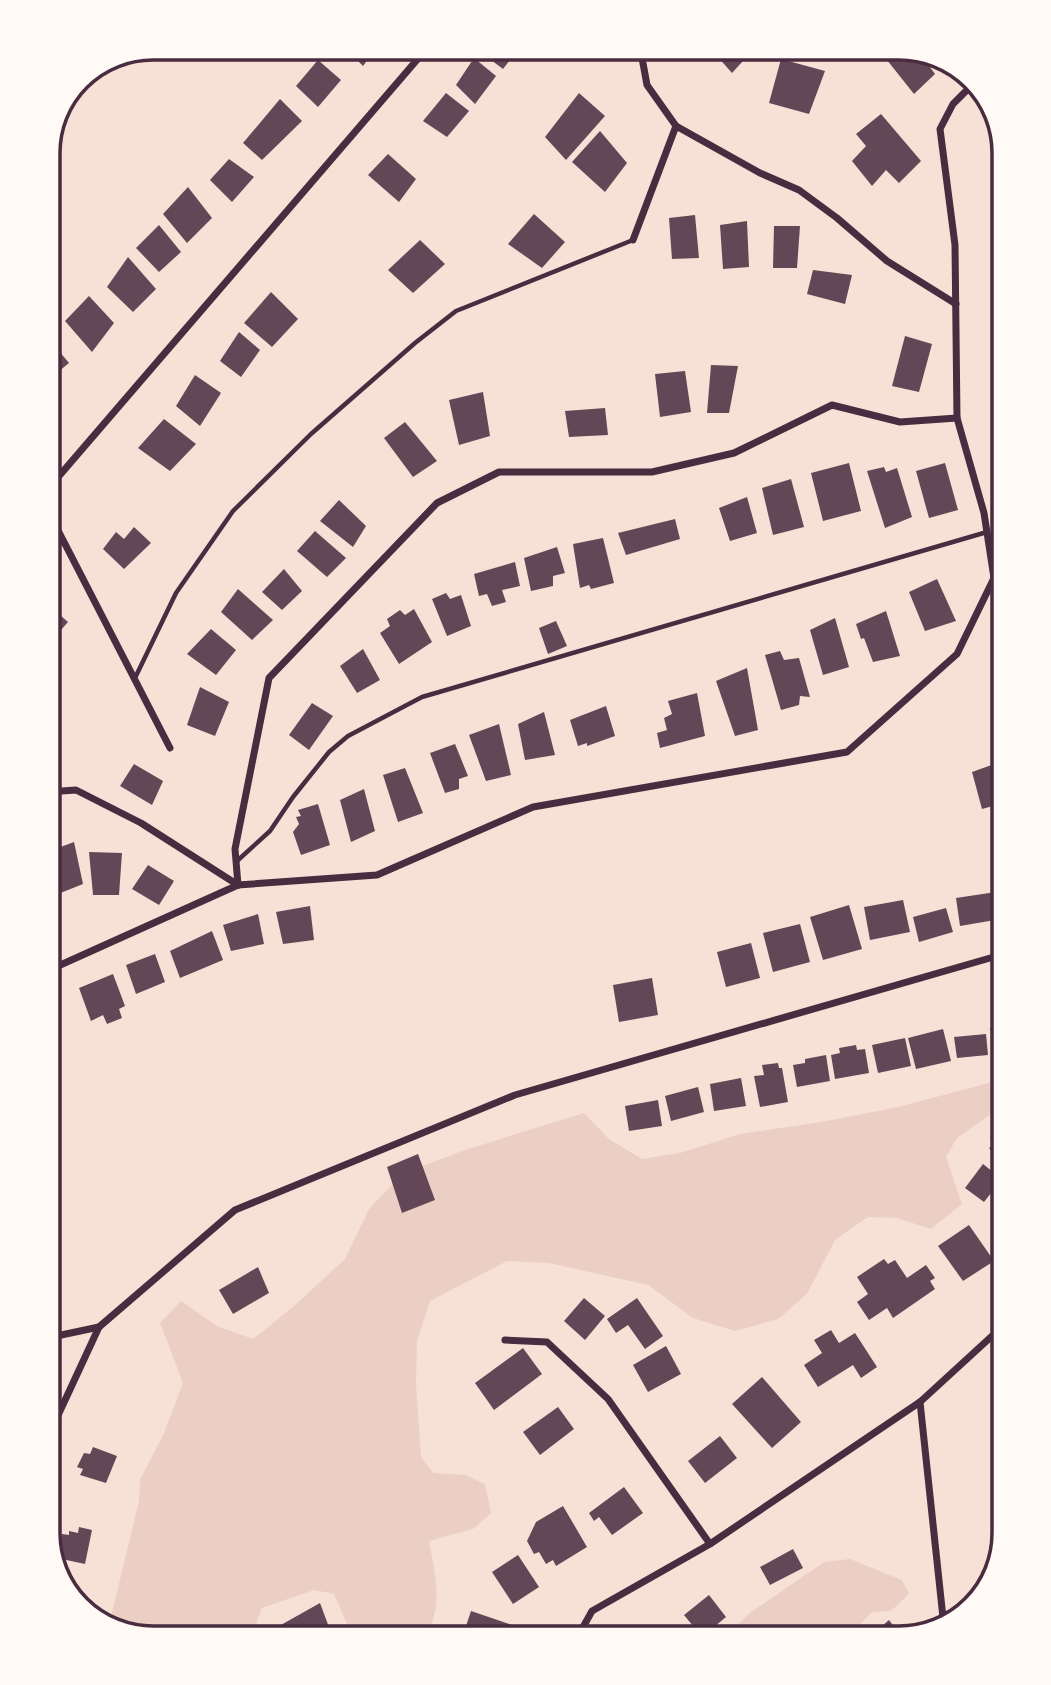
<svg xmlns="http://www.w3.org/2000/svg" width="1051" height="1685" viewBox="0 0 1051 1685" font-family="'Times New Roman',serif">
<rect width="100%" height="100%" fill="#f7e1d7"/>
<g fill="#ebcfc5">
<path d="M1004 1079V1105L957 1138 946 1157 962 1204 931 1229 897 1218 868 1217 835 1240 807 1294 778 1319 735 1331 693 1318 648 1285 549 1263 507 1261 430 1301 417 1341 416 1383 421 1457 433 1473 465 1475 485 1484 491 1513 473 1529 429 1541C434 1569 447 1617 420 1638H359L348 1626 334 1594 314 1590 262 1608 251 1638H146L109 1625 139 1501 140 1480 164 1433 183 1383 160 1323 181 1301 217 1326 253 1339 294 1306 345 1259 369 1209 403 1173 468 1149 584 1113 609 1139 642 1159 680 1153 740 1134 821 1122 898 1107Z"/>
<polygon points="850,1559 902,1580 909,1594 891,1611 872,1612 854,1631 851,1638 723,1638 750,1613 824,1562"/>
</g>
<g fill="#644757">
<polygon points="344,47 377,47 363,66"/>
<polygon points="482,47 520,47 503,69 479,51"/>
<polygon points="709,47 752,47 754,49 732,73"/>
<polygon points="882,48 906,48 919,52 935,74 914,94 879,50"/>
<polygon points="474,58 496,76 475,104 456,85"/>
<polygon points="781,59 825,71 809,114 769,103"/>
<polygon points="318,60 341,80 318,107 296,86"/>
<polygon points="446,93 469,111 447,137 423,121"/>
<polygon points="579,93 605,116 566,160 545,137"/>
<polygon points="280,99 302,121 262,160 243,143"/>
<polygon points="881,114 921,161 899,183 886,170 872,186 852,161 866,146 856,134"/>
<polygon points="600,131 627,163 605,192 572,162"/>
<polygon points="388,154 416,179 399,202 368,175"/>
<polygon points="229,159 254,177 232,202 210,180"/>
<polygon points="998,170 1004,170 1004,201 1000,201"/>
<polygon points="188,187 212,218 187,243 163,214"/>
<polygon points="534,214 565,242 542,268 508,244"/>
<polygon points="695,215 699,258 672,259 669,218"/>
<polygon points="747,221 749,267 723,269 720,225"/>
<polygon points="159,225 181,252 159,272 136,248"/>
<polygon points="774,226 800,226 797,268 773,268"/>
<polygon points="420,240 445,264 413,293 388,270"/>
<polygon points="128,257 156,289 133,312 107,287"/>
<polygon points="813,270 852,275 845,304 807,294"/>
<polygon points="271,292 298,319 272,347 244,323"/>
<polygon points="89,296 114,323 92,352 65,321"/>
<polygon points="239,332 260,350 241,377 220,361"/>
<polygon points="905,336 932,344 919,392 892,386"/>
<polygon points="54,345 69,363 47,381 47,353"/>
<polygon points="711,365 738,366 729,413 707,413"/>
<polygon points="685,371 691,412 660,417 655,374"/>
<polygon points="195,375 221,393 200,426 176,406"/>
<polygon points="483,392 490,436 459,445 449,400"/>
<polygon points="605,408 608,435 569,437 565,411"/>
<polygon points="164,419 196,444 170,471 138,448"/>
<polygon points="405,422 437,461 413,477 384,438"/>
<polygon points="849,463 861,511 823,521 811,473"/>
<polygon points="945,463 958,510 929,518 916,471"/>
<polygon points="884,467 886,472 897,468 912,517 885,528 867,471"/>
<polygon points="791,479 804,527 773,535 762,488"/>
<polygon points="747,497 757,533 730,541 719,508"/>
<polygon points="339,500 366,526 353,547 320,521"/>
<polygon points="675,519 680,539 626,555 618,533"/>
<polygon points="134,527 151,543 124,569 103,549 116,532 124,539"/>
<polygon points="315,531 346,558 327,577 297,551"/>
<polygon points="603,538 614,583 591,589 589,585 580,588 573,544"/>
<polygon points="557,547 565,573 553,576 553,586 531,591 524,558"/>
<polygon points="515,562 520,586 502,590 506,602 492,606 487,594 479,596 474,574"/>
<polygon points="284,569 302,591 282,610 262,592"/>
<polygon points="937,579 956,621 925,631 909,592"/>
<polygon points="238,589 273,620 252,640 221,612"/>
<polygon points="47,592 57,600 52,608 68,622 54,638 47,632"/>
<polygon points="446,593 450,599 461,595 471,626 447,636 432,599"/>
<polygon points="414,609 432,642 399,664 380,633 390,626 387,619 400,610 405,615"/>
<polygon points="886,611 900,656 873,662 864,638 861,639 856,624"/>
<polygon points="835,618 849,667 823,675 810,630"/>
<polygon points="556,621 567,646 548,654 539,628"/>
<polygon points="211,629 236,650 216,675 187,654"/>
<polygon points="363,649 380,680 357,693 340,666"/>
<polygon points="780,651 784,660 799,658 810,697 800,696 799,705 781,710 765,655"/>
<polygon points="747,668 758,730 735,736 716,681"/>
<polygon points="200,687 229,702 215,736 187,725"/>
<polygon points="697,693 705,736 660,748 657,733 667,730 664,718 672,714 668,701"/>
<polygon points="312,703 333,716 309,750 289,735"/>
<polygon points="606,706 615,736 587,746 587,743 578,746 570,720"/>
<polygon points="544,712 555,755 525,760 518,724"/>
<polygon points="499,724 511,775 486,781 469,735"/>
<polygon points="455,744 468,776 459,779 459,789 445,793 430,753"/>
<polygon points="1000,762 1004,777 1004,803 982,809 972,772"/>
<polygon points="134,764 163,781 152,805 120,786"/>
<polygon points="405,768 423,813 398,822 383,775"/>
<polygon points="364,789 375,831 351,842 340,800"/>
<polygon points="318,804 330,845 301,855 293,832 299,824 296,817 301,816 298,810"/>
<polygon points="74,842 83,884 58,894 47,852"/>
<polygon points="89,852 122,853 119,895 93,895"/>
<polygon points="148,865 174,881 159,905 132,889"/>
<polygon points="996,892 1001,919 960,926 956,898"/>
<polygon points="903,900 910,932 870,940 864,907"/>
<polygon points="849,905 862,949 823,960 810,917"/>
<polygon points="310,906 314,940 283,944 276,912"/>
<polygon points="946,908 953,932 919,942 913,917"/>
<polygon points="258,914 264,944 231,951 223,925"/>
<polygon points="800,924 810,962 773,972 763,933"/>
<polygon points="212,931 223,960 180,978 170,951"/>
<polygon points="751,943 760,978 726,987 717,952"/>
<polygon points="155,954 165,982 136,994 126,965"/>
<polygon points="113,974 125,1006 119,1009 122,1018 107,1024 103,1015 91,1021 79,988"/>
<polygon points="652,978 658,1015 619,1022 613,985"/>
<polygon points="1004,1024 1004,1065 1000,1066 990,1028"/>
<polygon points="943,1029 951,1061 916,1069 908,1038"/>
<polygon points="986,1034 988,1055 957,1058 954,1037"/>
<polygon points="905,1038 911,1066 878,1073 872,1045"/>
<polygon points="856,1045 857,1050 865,1049 869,1073 835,1079 831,1055 840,1053 839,1048"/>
<polygon points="826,1055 830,1081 797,1087 793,1065 805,1063 805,1059"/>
<polygon points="778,1063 779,1068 782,1068 788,1102 760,1107 754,1076 764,1075 762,1065"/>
<polygon points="741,1078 746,1106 714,1111 710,1084"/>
<polygon points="698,1087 704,1112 671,1121 665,1096"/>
<polygon points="658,1100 662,1126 629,1131 625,1106"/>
<polygon points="1004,1128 1004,1161 1001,1163 989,1148 995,1144 990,1137"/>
<polygon points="418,1154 435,1200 402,1213 387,1167"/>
<polygon points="983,1164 1002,1179 984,1202 965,1188"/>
<polygon points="969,1225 994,1261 963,1281 938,1246"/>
<polygon points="884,1259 888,1264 895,1260 907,1278 926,1265 935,1278 930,1281 935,1289 893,1318 887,1308 869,1320 857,1302 868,1294 857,1277"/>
<polygon points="258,1267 269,1293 233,1314 219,1290"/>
<polygon points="584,1298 605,1316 585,1340 564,1321"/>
<polygon points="637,1298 663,1336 645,1349 628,1325 616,1333 607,1319"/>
<polygon points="831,1330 839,1343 855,1333 877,1367 861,1378 853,1365 818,1387 804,1365 822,1353 814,1340"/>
<polygon points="666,1346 681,1374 648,1392 633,1365"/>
<polygon points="523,1348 542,1374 494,1410 475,1383"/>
<polygon points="762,1377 801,1422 772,1448 732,1404"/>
<polygon points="558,1407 574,1429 540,1455 523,1432"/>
<polygon points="720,1436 737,1458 705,1483 688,1461"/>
<polygon points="93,1447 117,1456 106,1483 80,1475 83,1469 77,1467 84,1453 90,1454"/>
<polygon points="624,1487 643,1513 612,1535 599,1517 594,1521 589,1513"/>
<polygon points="563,1506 587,1547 556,1566 553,1560 546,1564 539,1552 534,1554 527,1541 536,1522"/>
<polygon points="79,1527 92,1530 85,1564 57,1558 62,1534 69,1535 69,1531 78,1533"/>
<polygon points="793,1549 803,1568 770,1585 760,1567"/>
<polygon points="518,1555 539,1587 513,1604 492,1572"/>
<polygon points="709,1595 726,1617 702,1637 684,1615"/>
<polygon points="320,1603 333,1638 264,1638 263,1635"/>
<polygon points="471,1611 515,1626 511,1638 462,1638"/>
<polygon points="889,1620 902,1637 868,1638"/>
</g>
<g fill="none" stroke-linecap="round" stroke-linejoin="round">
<g stroke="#4a2c40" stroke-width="4.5">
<polyline points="135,678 176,593 233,511 311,434 415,343 456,311 633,240"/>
<polyline points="237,861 270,831 293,797 329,752 348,736 422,697 987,532"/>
</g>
<g stroke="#4a2c40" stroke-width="7">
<polyline points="640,47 647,85 676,126 760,173 799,190 837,218 887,261 956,304"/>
<polyline points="633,240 676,126"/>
<polyline points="47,490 428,47"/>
<polyline points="47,509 170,748"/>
<polyline points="47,792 76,790 141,823 238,885"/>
<polyline points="238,885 235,849 269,678 437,503 499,472 652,472 734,453 832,405 900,422 957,418"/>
<polyline points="47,971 238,885 377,875 533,807 847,752 957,654 994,578 984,513 957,418 955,245 940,129 953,104 973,84"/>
<polyline points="47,1338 99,1327"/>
<polyline points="505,1340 547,1342 608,1399 710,1544"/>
<polyline points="920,1402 944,1627"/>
<polyline points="47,1439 99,1327 235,1210 515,1095 1004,954"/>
<polyline points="577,1638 592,1611 710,1544 920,1402 1004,1325"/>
</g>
</g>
<path d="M0 0H1051V1685H0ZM153 60H899A93 93 0 0 1 992 153V1533A93 93 0 0 1 899 1626H153A93 93 0 0 1 60 1533V153A93 93 0 0 1 153 60Z" fill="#fffaf5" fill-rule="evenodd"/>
<path fill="none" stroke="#4a2c40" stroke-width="3.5" d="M153 60H899A93 93 0 0 1 992 153V1533A93 93 0 0 1 899 1626H153A93 93 0 0 1 60 1533V153A93 93 0 0 1 153 60Z"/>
</svg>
